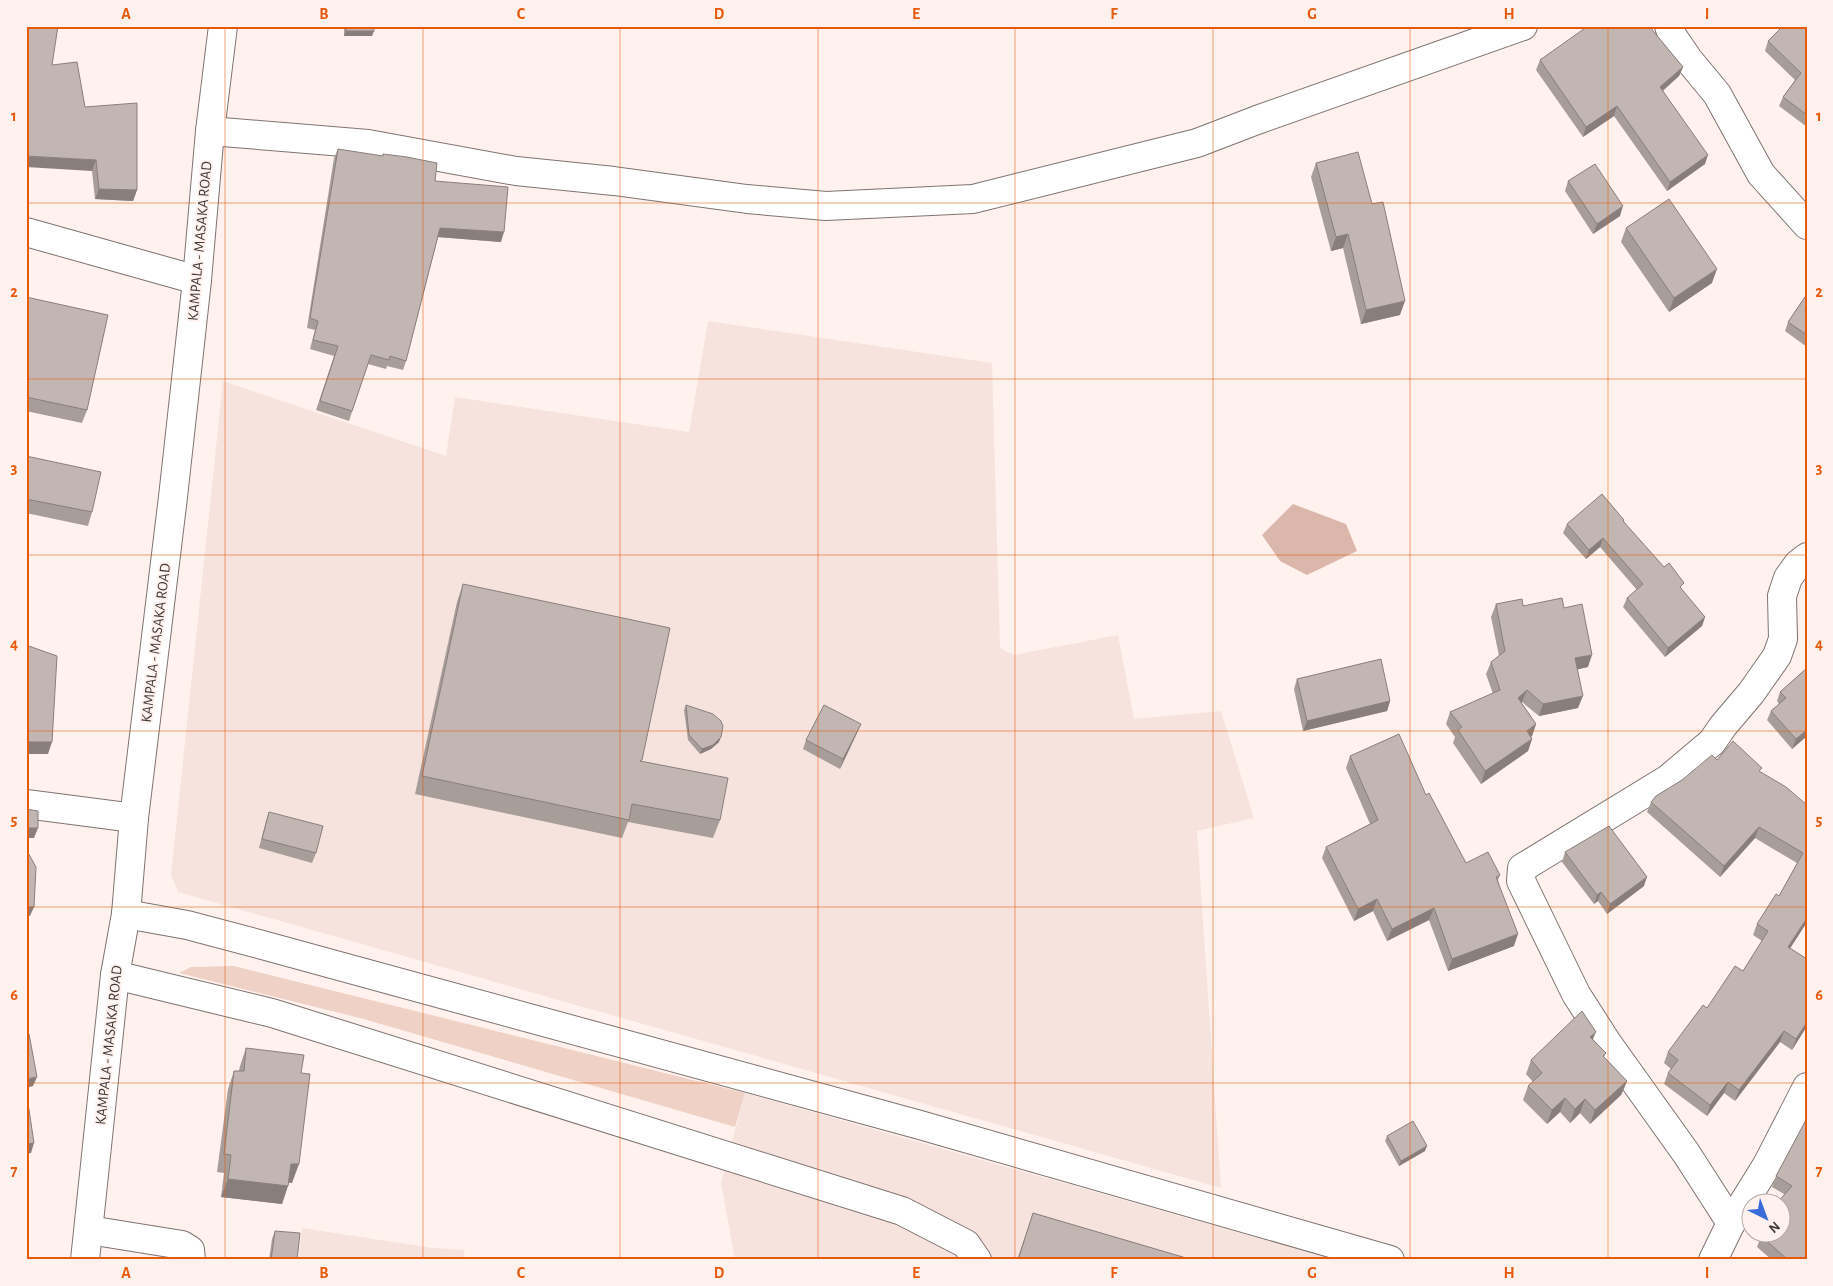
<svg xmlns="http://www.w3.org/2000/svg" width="1833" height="1286" viewBox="0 0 1833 1286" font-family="'Alegreya Sans',sans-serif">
<rect width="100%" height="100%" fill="#fff2ee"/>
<g fill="#f7e3dd">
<polygon points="708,321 992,363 1000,648 1014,655 1118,635 1134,719 1221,711 1254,818 1197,831 1221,1188 178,892 171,875 223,381 446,456 455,397 689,432"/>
<polygon points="745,1093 1336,1260 735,1260 721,1183"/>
<polygon points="302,1228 433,1248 464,1250 465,1260 298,1260"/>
</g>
<polygon fill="#f0d1c6" points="234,966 745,1093 735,1127 360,1018 179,973 191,967"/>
<polygon fill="#dbb6aa" points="1293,504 1346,524 1357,551 1307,575 1280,561 1262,535"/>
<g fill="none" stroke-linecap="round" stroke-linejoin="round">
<defs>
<g id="minor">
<polyline points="1669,26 1673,37 1688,59 1717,94 1761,174 1807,225"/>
<polyline points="210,131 368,144 516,171 614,181 747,199 826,206 973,199 1197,143 1257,120 1523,26"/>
<polyline points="26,232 197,280"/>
<polyline points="26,804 134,818"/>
<polyline points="126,914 187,925 266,946 920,1125 1390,1260"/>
<polyline points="115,975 272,1013 902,1211 966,1244 977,1260"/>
<polyline points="1731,1223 1686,1153 1608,1044 1576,994 1521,881 1522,868 1668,779 1712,742 1723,726 1751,693 1777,656 1783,639 1782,596 1788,578 1798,564 1807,557"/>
<polyline points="89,1230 182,1245 190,1250 191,1260"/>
<polyline points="1713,1260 1731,1223 1767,1165 1807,1087"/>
</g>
<polyline id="highway" points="85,1260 115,975 126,914 134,818 173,497 197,280 210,131 223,26"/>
</defs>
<use href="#minor" stroke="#7e7370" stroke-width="30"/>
<use href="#highway" stroke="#7e7370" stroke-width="30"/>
<use href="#minor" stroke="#fff" stroke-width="28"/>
<use href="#highway" stroke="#fff" stroke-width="28"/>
</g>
<g fill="#a79d99">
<polygon points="344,26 374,26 372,36 344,36"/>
<polygon points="1584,26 1649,26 1683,67 1679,76 1663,91 1705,164 1667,191 1614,116 1583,137 1536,70 1540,60 1584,30"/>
<polygon points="1807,26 1807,127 1779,106 1783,97 1795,80 1765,51 1768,41"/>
<polygon points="52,65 85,107 137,190 133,201 95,199 92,171"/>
<polygon points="338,149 435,181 501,242 438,237 406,361 403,370 387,366 386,369 368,364 349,421 316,410 334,356 310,349 315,330 307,328 334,158"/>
<polygon points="1316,163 1400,315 1361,324 1343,248 1331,251 1311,177"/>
<polygon points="1568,181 1620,216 1593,234 1565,191"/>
<polygon points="1626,228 1712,283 1669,312 1621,242"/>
<polygon points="1807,294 1807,347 1785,331 1788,322"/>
<polygon points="26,297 87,410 82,423 26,411"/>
<polygon points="26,456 92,512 88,526 26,513"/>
<polygon points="1624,520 1623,522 1705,617 1702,626 1665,657 1623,607 1627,598 1637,590 1600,547 1586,559 1563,533 1567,524"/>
<polygon points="463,584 641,761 720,820 713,838 628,822 622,838 415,794 457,602"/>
<polygon points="1496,604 1564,608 1588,667 1577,669 1578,708 1539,716 1522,702 1521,703 1536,724 1532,736 1531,737 1532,739 1528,751 1481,784 1453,743 1455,737 1446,724 1450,712 1493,694 1486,674 1491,662 1499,656 1491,617"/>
<polygon points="1807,668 1807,736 1792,749 1767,720 1771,711 1779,704 1777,701 1780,692"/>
<polygon points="1297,679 1390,701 1387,711 1303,731 1294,689"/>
<polygon points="686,705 719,742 711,749 700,754 688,740 684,710"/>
<polygon points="857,733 840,769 803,749 806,740"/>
<polygon points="1350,756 1426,795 1466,863 1500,875 1498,880 1514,946 1448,971 1429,920 1387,941 1373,911 1354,921 1322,858 1326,847 1370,824 1346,768"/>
<polygon points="1717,760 1760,772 1807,805 1807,922 1790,948 1807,959 1807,1026 1792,1050 1780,1042 1735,1101 1724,1093 1707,1116 1664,1084 1668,1073 1671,1069 1664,1063 1668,1052 1707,1008 1743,971 1762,941 1753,935 1757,924 1779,896 1797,863 1755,838 1720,877 1647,812 1651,802"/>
<polygon points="269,812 316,853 312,863 259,848 266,821"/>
<polygon points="1565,852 1644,886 1607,914 1598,901 1594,904 1562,862"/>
<polygon points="1593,1039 1606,1053 1604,1057 1627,1081 1621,1095 1590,1124 1580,1113 1570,1123 1560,1112 1547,1124 1523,1100 1528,1086 1533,1082 1526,1074 1531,1060"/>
<polygon points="246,1048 301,1073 292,1183 289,1182 282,1204 221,1197 224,1173 217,1172 228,1089 234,1071 239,1071 240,1066"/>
<polygon points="1807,1118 1807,1260 1772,1260 1757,1247 1761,1236 1780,1234 1784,1194 1772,1187 1776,1176"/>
<polygon points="1387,1136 1425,1151 1399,1166 1385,1141"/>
<polygon points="1033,1213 1193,1260 1017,1260"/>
<polygon points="275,1231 297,1260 269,1260 272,1239"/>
</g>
<g fill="#887f7d">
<polygon points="346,31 374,31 372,36 344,36"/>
<polygon points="1683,67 1679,76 1656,96 1660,87"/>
<polygon points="1617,106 1614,116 1583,137 1586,127"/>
<polygon points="1708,155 1705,164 1667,191 1670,182"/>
<polygon points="26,156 96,160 92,171 26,167"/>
<polygon points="99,189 137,190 133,201 95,199"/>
<polygon points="1623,206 1620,216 1593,234 1597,224"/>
<polygon points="440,228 504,232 501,242 437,237"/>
<polygon points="1348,234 1343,248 1331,251 1336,237"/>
<polygon points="1717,269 1712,283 1669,312 1674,298"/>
<polygon points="1405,301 1400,315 1361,324 1366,310"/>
<polygon points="1603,538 1600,547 1586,559 1589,550"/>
<polygon points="1705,617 1702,626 1665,657 1668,648"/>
<polygon points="1592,655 1588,667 1571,671 1575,658"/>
<polygon points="1527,690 1522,702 1513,711 1518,698"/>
<polygon points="1583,696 1578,708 1539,716 1543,704"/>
<polygon points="1390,701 1387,711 1303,731 1307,721"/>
<polygon points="861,724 857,733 840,769 843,759"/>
<polygon points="1536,724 1532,736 1522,743 1527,731"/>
<polygon points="1807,730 1807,736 1792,749 1796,739"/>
<polygon points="721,737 719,742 711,749 700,754 702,749"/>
<polygon points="1532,739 1528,751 1481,784 1485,771"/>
<polygon points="26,742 52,742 48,754 26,754"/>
<polygon points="1759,827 1755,838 1720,877 1724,866"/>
<polygon points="26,828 38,828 34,838 26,838"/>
<polygon points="1647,877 1644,886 1607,914 1610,904"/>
<polygon points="1601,892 1598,901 1594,904 1597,895"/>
<polygon points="1377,899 1373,911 1354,921 1358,909"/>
<polygon points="26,907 34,907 30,916 26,916"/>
<polygon points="1434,908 1429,920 1387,941 1392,929"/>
<polygon points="1807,918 1807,922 1784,958 1788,947"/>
<polygon points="1518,934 1514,946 1448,971 1452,959"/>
<polygon points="1807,1022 1807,1026 1792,1050 1796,1039"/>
<polygon points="1784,1031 1780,1042 1735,1101 1739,1090"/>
<polygon points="1596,1032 1590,1046 1590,1037"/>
<polygon points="37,1077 33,1086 26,1088 26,1079"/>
<polygon points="1627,1081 1621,1095 1590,1124 1595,1110"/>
<polygon points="1728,1082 1724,1093 1707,1116 1710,1105"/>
<polygon points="1565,1098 1560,1112 1547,1124 1552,1110"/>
<polygon points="1585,1099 1580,1113 1570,1123 1575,1109"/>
<polygon points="34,1143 31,1153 26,1154 26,1144"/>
<polygon points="1427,1146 1425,1151 1399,1166 1401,1161"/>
<polygon points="291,1164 299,1164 292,1183 284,1182"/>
<polygon points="228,1179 288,1186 282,1204 221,1197"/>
</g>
<g fill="#c2b6b2" stroke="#887f7d">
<polygon points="26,26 58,26 52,65 77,62 85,107 137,103 137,190 99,189 96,160 26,156"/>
<rect x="346" y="26" width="28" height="5"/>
<polygon points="1588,26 1649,26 1683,67 1660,87 1708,155 1670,182 1617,106 1586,127 1540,60"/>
<polygon points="1783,26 1807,26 1807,115 1783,97 1801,73 1768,41"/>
<polygon points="338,149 383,156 383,154 407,157 437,163 435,181 508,187 504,232 440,228 406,361 390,356 389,360 371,355 352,411 320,401 338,346 313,340 318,321 310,318"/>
<polygon points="1358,152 1372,204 1383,202 1405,301 1366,310 1348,234 1336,237 1316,163"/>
<polygon points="1595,164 1623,206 1597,224 1568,181"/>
<polygon points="1669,199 1717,269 1674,298 1626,228"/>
<polygon points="1807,294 1807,335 1788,322"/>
<polygon points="26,297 108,315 87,410 26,397"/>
<polygon points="26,456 101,472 92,512 26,499"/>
<polygon points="1602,494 1624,520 1623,521 1664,567 1669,563 1684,583 1680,587 1705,617 1668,648 1627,598 1643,584 1603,538 1589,550 1567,524"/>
<polygon points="463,584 670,628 642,760 640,761 728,778 720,820 632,804 629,820 422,776"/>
<polygon points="1562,598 1564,608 1582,604 1592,655 1575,658 1583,696 1543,704 1527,690 1518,698 1536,724 1527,731 1532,739 1485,771 1458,730 1462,727 1450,712 1500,690 1491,662 1505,651 1496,604 1522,599 1523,606"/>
<polygon points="26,645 57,656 52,742 26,742"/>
<polygon points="1381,659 1390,701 1307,721 1297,679"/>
<polygon points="1807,668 1807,730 1796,739 1771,711 1786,698 1780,692"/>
<polygon points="686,705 713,714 721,721 723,726 721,737 713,745 702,749 689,735"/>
<polygon points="824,705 861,724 843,759 806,740"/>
<polygon points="1399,734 1426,795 1429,793 1466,863 1488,852 1500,875 1496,877 1518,934 1452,959 1434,908 1392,929 1377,899 1358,909 1326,847 1378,820 1350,756"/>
<polygon points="1733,741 1762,768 1759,771 1786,787 1807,805 1807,918 1788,947 1807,959 1807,1022 1796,1039 1784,1031 1739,1090 1728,1082 1710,1105 1668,1073 1678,1060 1668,1052 1703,1005 1707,1008 1735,966 1743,971 1768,931 1757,924 1776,894 1779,896 1803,853 1759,827 1724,866 1651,802 1656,796 1682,780 1712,755 1717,760"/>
<polygon points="26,809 38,811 38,828 26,828"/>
<polygon points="269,812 323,826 316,853 262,839"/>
<polygon points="1609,826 1647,877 1610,904 1601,892 1597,895 1565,852"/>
<polygon points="26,849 36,867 34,907 26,907"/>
<polygon points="1582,1011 1596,1032 1590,1037 1606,1053 1603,1056 1627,1081 1595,1110 1585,1099 1575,1109 1565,1098 1552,1110 1528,1086 1542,1073 1531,1060"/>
<polygon points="26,1034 29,1034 37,1077 26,1079"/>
<polygon points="246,1048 304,1055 301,1073 310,1074 299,1164 291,1164 288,1186 228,1179 231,1155 224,1154 234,1071 244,1071"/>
<polygon points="26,1090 34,1143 26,1144"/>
<polygon points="1807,1118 1807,1260 1795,1260 1793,1258 1791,1260 1788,1260 1761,1236 1763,1234 1780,1234 1780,1204 1776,1204 1792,1186 1776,1176"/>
<polygon points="1413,1121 1427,1146 1401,1161 1387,1136"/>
<polygon points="1033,1213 1193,1260 1018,1260"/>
<polygon points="275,1231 300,1233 297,1260 271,1260"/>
</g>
<path fill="none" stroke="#e8590c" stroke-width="1" stroke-opacity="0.55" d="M225 26V1260M423 26V1260M620 26V1260M818 26V1260M1015 26V1260M1213 26V1260M1410 26V1260M1608 26V1260M26 203H1807M26 379H1807M26 555H1807M26 731H1807M26 907H1807M26 1083H1807"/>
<g text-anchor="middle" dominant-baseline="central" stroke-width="4" stroke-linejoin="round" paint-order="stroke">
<g font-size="15" fill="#3f3a38" stroke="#fff2ee">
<text transform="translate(200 241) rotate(-85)">KAMPALA - MASAKA ROAD</text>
<text transform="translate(156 643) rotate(-83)">KAMPALA - MASAKA ROAD</text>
<text transform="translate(109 1045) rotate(-84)">KAMPALA - MASAKA ROAD</text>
</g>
</g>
<rect width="1833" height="1286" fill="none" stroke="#fff2ee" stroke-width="55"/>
<g transform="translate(1766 1218) rotate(138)"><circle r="24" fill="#fff2ee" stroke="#b2a8a5"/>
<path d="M0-4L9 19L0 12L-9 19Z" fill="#3a6bdb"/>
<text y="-8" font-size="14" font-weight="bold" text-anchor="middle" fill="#3f3a38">N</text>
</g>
<rect x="28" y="28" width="1778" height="1230" fill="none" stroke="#e8590c" stroke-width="2"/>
<g font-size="16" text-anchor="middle" font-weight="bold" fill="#e8590c">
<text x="126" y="19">A</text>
<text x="324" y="19">B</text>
<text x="521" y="19">C</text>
<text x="719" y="19">D</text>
<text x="916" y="19">E</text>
<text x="1114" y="19">F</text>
<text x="1312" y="19">G</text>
<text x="1509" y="19">H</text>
<text x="1707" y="19">I</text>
<text x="14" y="121">1</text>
<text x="1819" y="121">1</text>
<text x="14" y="297">2</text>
<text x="1819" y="297">2</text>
<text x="14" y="473">3</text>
<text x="1819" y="473">3</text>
<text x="14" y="649">4</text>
<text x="1819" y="649">4</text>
<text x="14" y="825">5</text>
<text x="1819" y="825">5</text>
<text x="14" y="1000">6</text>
<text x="1819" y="1000">6</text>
<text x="14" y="1176">7</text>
<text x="1819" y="1176">7</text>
<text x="126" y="1278">A</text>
<text x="324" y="1278">B</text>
<text x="521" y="1278">C</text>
<text x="719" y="1278">D</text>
<text x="916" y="1278">E</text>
<text x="1114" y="1278">F</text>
<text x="1312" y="1278">G</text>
<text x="1509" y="1278">H</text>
<text x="1707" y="1278">I</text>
</g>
</svg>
